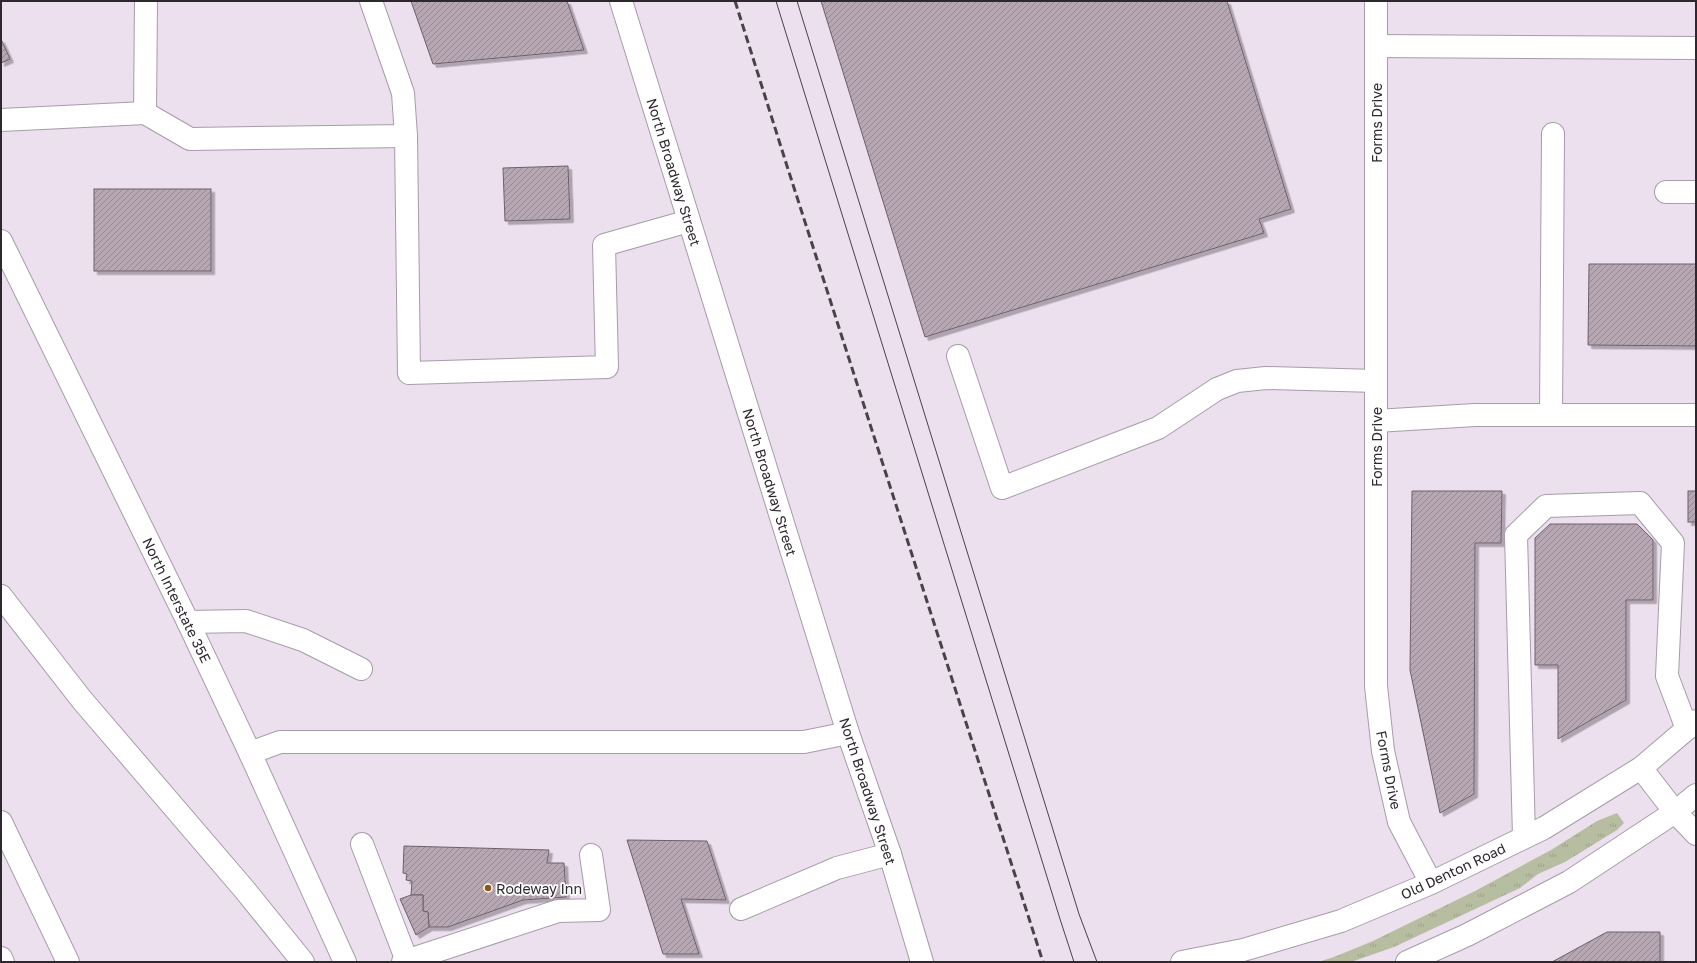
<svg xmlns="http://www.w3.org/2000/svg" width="1697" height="963" viewBox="0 0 1697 963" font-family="'Golos Text',sans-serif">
<defs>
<pattern id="grass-tufts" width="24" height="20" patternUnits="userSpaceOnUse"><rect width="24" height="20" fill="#b7bda0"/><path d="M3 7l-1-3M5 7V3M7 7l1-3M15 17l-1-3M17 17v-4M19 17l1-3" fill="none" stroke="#9ea28a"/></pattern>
<pattern id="building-hatch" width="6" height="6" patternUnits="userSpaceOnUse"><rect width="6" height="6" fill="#b6a7b2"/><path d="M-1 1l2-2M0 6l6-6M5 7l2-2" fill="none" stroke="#948891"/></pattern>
<filter id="shadow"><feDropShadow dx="3.5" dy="3.5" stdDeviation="0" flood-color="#0004"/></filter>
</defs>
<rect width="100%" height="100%" fill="#ecdfee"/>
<polygon fill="url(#grass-tufts)" points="1617,813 1624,823 1617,830 1565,862 1538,874 1520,888 1394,947 1351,962 1318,962 1334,957 1373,941 1477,890 1551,850 1597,821"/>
<g fill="url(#building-hatch)" stroke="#6e606a" filter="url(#shadow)">
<polygon points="411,1 567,1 584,50 433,64"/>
<polygon points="821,1 1227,1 1291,209 1259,219 1264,233 925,337"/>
<polygon points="1,39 10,59 1,63"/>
<polygon points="568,166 570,219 505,221 503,168"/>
<rect x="94" y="189" width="117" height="82"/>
<polygon points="1589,264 1696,264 1696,346 1588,345"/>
<polygon points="1412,491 1502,491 1501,543 1475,543 1474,794 1440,813 1410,670"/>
<rect x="1688" y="491" width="8" height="31"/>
<polygon points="1550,524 1637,524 1653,540 1653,600 1626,600 1626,700 1558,739 1558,665 1535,665 1535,538"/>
<polygon points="627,840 707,841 726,900 681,899 699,954 663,954"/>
<polygon points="404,846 549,850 547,863 564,863 566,897 523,900 448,927 429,927 428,912 423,911 423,895 411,895 412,881 406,880 407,874 403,873"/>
<polygon points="411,895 423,895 423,911 428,912 429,927 416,935 400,899"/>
<polygon points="1607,932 1660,932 1660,962 1552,962"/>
</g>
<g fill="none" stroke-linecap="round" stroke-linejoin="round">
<defs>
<g id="minor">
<polyline points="621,1 848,733 890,854 922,962"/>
<polyline points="1376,1 1376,686 1383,751 1399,822 1431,883"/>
<polyline points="1376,46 1696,48"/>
<polyline points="145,113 146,1"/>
<polyline points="1,120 145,113 190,139 406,136 403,93 371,1"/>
<polyline points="406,136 409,373 607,367 604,245 689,221"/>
<polyline points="1666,192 1696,192"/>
<polyline points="958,356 1002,488 1158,428 1217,389 1237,381 1266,378 1376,381"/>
<polyline points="1551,415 1553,134"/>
<polyline points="1376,421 1475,415 1696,415"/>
<polyline points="188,622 246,621 303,640 361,669"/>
<polyline points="250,753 280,742 804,742 848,733"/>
<polyline points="1675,812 1696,834"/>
<polyline points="1524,837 1516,535 1546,506 1640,503 1673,543 1667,676 1687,729"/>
<polyline points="362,844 407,961"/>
<polyline points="741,909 837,868 890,854"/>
<polyline points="403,962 558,911 599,910 591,855"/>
</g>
<g id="major">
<polyline points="1,241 188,622 250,753 345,962"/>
<polyline points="1641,768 1675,812"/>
<polyline points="1182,962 1243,950 1341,921 1431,883 1544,828 1641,768 1696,721"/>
<polyline points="1407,962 1467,935 1569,882 1675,812 1696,795"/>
</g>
<g id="highway">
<polyline points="1,596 82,700 244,889 303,962"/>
<polyline points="1,822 68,962"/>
<polyline points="1,958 3,962"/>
</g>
</defs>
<use href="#minor" stroke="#a79caa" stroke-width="24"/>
<use href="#major" stroke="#a79caa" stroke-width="24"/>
<use href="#highway" stroke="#a79caa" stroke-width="24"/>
<use href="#minor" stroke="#fff" stroke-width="22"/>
<use href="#major" stroke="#fff" stroke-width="22"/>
<use href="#highway" stroke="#fff" stroke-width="22"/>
<g stroke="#484249" stroke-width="1">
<polyline points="776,1 1060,919 1074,962"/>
<polyline points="797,1 1079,914 1097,962"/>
</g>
<polyline stroke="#484249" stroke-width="3" stroke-dasharray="8 4" stroke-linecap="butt" points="735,1 787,166 1043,962"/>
</g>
<circle fill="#8f570e" stroke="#fff" stroke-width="1.5" cx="488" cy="888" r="4"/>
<g text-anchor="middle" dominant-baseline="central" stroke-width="3.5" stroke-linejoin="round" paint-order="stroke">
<g font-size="14" fill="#2d282e" stroke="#fff">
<text transform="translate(1376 123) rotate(-90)">Forms Drive</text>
<text transform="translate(674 172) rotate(73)">North Broadway Street</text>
<text transform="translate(1376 447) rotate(-90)">Forms Drive</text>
<text transform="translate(770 482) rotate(73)">North Broadway Street</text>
<text transform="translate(177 600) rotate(64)">North Interstate 35E</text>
<text transform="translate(1389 770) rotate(79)">Forms Drive</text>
<text transform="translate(868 791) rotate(72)">North Broadway Street</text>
<text transform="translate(1453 871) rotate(-25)">Old Denton Road</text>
</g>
<g font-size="14" fill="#2d282e" stroke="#fff" text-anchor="start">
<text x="496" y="888">Rodeway Inn</text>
</g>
</g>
<rect width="1697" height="963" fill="none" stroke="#2d282e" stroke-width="4"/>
</svg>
